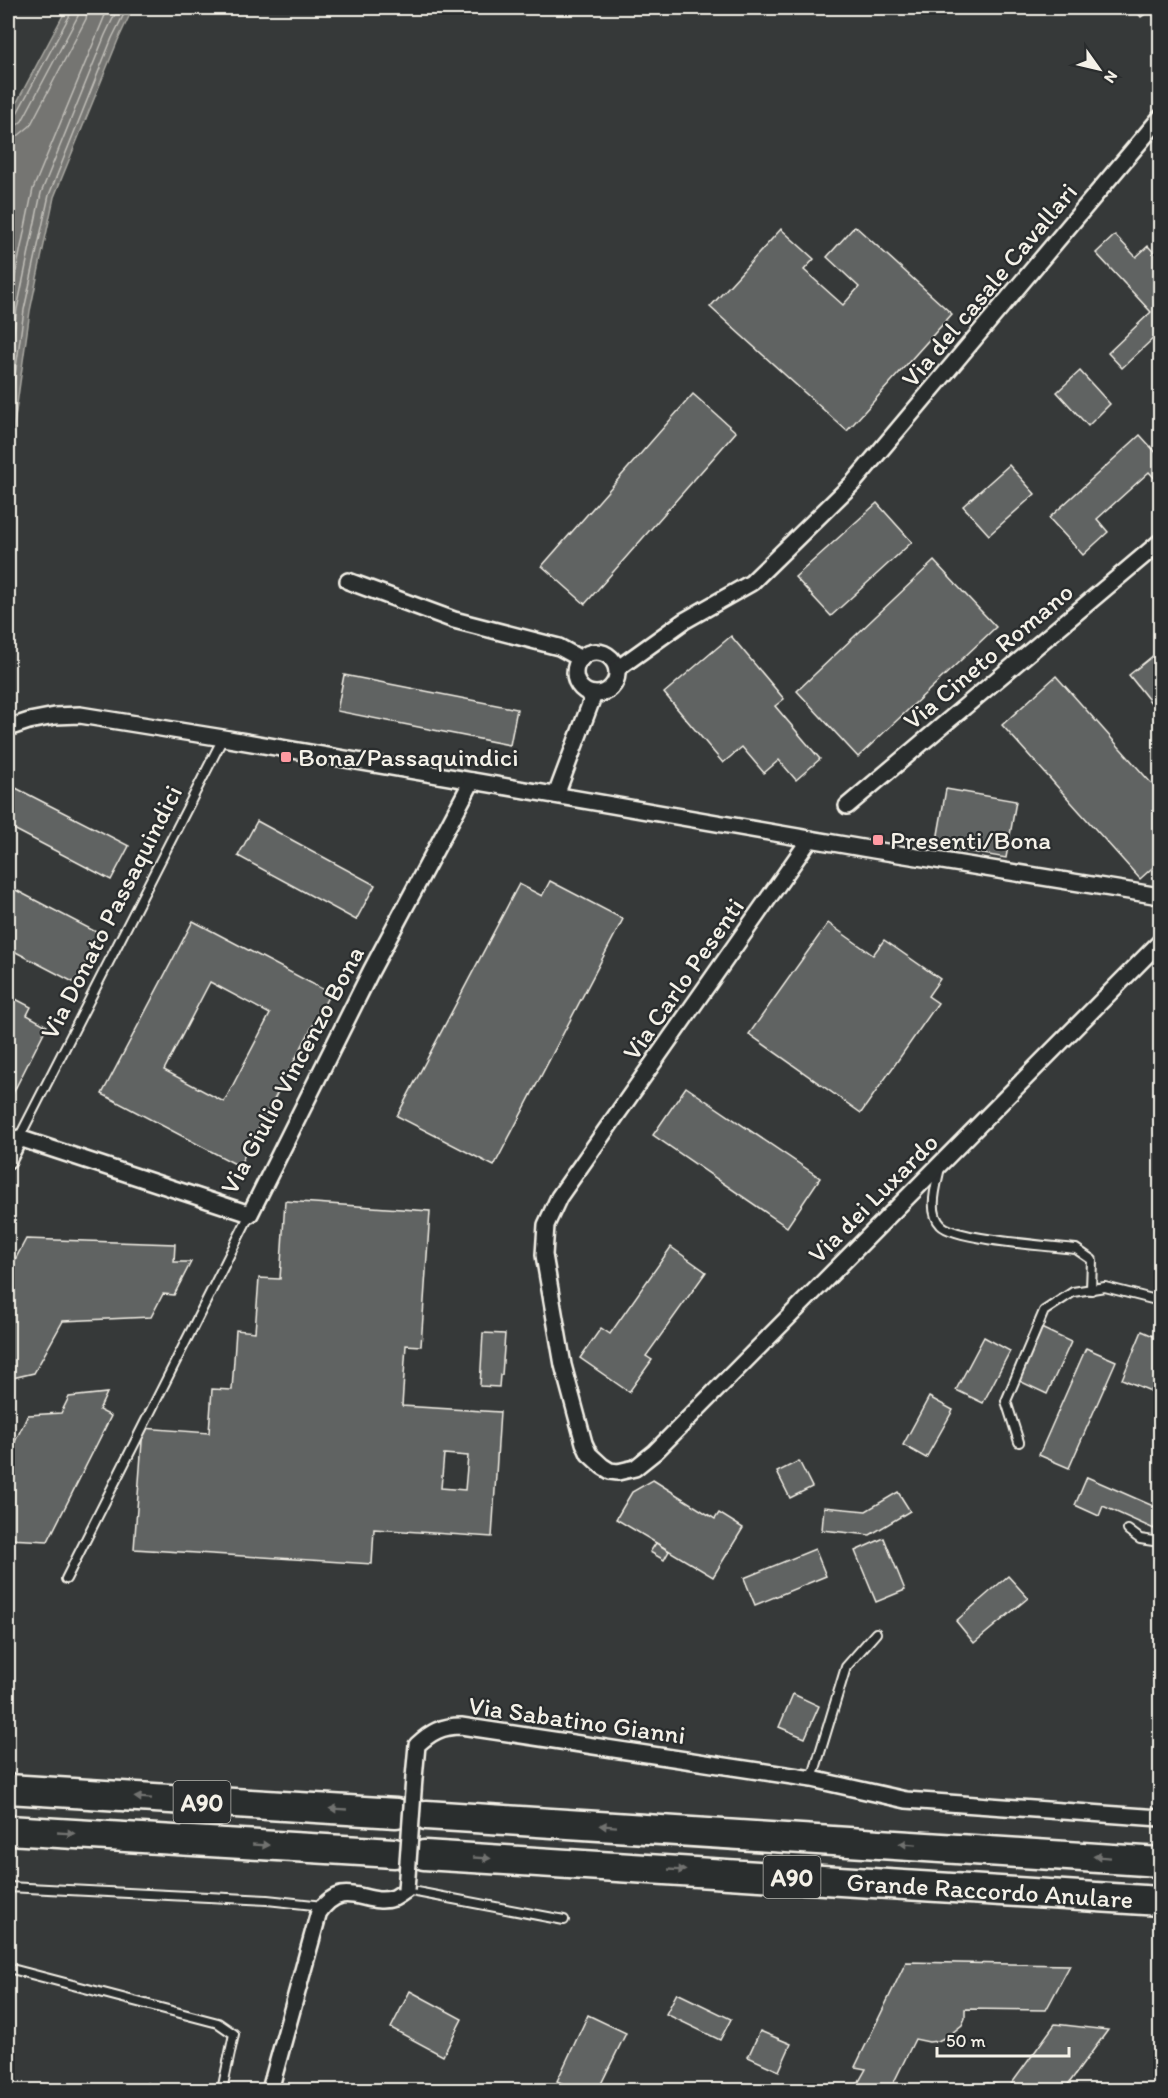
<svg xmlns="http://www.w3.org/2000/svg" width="1168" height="2098" viewBox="0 0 1168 2098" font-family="Itim,sans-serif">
<rect width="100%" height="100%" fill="#363939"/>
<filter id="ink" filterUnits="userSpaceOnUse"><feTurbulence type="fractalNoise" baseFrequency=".0167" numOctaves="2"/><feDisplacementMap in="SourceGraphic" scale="12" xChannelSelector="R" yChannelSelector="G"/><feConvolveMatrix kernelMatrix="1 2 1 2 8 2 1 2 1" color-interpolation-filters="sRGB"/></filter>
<g filter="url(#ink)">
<polygon fill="#757572" stroke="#a8a7a1" stroke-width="1.5" points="67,8 133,8 118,40 54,197 30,311 11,447 8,454 8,119"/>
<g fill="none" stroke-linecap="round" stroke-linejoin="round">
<g stroke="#c1bfb9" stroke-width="1.5">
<polyline points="8,121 15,117 71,13 72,8"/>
<polyline points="8,128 15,127 22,121 78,16 79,8"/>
<polyline points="8,137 19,135 30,126 86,19 88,8"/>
<polyline points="8,310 33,189 108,8"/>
<polyline points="8,374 17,309 41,193 105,35 118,8"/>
<polyline points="8,427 24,310 49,195 112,38 127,8"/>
</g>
</g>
<g fill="#616362" stroke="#f4f1e8" stroke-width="1.5" fill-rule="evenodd">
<polygon points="1134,8 1154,8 1141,17"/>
<polygon points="855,226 952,314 847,431 710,307 781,229 814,259 804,270 843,305 859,287 827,257"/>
<polygon points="1115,235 1136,257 1148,246 1160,259 1160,332 1122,368 1108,353 1151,312 1096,253"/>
<polygon points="1080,371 1110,404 1088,426 1057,392"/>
<polygon points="693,394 736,432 585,604 542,566"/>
<polygon points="1140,435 1160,457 1160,484 1149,472 1097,519 1108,532 1083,555 1049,518"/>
<polygon points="1009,465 1035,494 989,535 963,506"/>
<polygon points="877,503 912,542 831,616 795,577"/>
<polygon points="934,561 996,627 858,757 797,691"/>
<polygon points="731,636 784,699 775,706 820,759 796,780 779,760 764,773 742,747 723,763 664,693"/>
<polygon points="1160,650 1160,714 1129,675"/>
<polygon points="344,675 517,709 510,745 337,711"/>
<polygon points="1056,676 1160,793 1160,861 1140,879 1002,725"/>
<polygon points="10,785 129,846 111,880 8,826 8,789"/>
<polygon points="946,789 1016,801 1006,858 936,846"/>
<polygon points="257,821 375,885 356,920 238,856"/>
<polygon points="550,881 623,919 494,1166 397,1116 519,884 542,896"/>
<polygon points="8,886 100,934 75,983 8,948"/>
<path d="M193 921 330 993 239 1166 102 1094ZM210 982 270 1014 224 1102 164 1070Z"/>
<polygon points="828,923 873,955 884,940 940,979 928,996 938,1003 861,1113 749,1034"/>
<polygon points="8,995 31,1007 27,1015 47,1026 8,1103"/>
<polygon points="686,1087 820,1178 787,1227 653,1135"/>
<path d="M285 1201 430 1211 421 1346 406 1345 402 1406 500 1412 492 1537 374 1529 372 1564 134 1549 143 1428 209 1433 212 1389 232 1390 236 1330 255 1332 259 1278 280 1279ZM444 1454 468 1456 465 1490 441 1488Z"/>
<polygon points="26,1239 175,1244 174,1262 191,1262 174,1295 163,1294 151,1317 63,1321 34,1373 8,1379 8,1273"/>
<polygon points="671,1247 706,1272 646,1356 652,1360 629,1392 580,1358 601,1328 610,1334"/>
<polygon points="1039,1327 1071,1342 1047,1394 1015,1379"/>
<polygon points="1142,1331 1160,1339 1160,1374 1153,1392 1122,1379"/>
<polygon points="483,1333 505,1334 502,1375 500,1375 499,1387 480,1386"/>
<polygon points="984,1337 1010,1351 983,1403 956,1390"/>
<polygon points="1086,1348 1116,1361 1069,1468 1039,1455"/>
<polygon points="107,1393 99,1410 111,1416 48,1541 8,1539 8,1456 28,1415 61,1413 69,1397"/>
<polygon points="929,1397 953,1410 926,1458 903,1445"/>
<polygon points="799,1461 812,1487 790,1498 777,1472"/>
<polygon points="1087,1477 1160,1509 1160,1514 1154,1529 1103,1506 1099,1516 1075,1505"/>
<polygon points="653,1480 715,1519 719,1513 743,1528 713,1577 616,1519 632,1492"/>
<polygon points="898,1492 910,1511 870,1535 822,1530 824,1507 866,1511"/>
<polygon points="884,1538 905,1590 876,1602 855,1551"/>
<polygon points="656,1543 669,1551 664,1560 650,1552"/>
<polygon points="815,1549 826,1576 755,1605 744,1578"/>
<polygon points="1008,1576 1028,1598 974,1643 956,1621"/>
<polygon points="793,1694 819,1706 805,1738 779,1727"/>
<polygon points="906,1962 1070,1965 1046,2010 965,2009 965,2018 962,2025 948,2036 938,2041 929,2042 915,2039 893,2084 857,2085 866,2069 855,2067"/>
<polygon points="410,1991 462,2019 443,2056 391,2028"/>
<polygon points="677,1993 731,2019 720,2040 666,2014"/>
<polygon points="588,2015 626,2033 598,2090 572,2090 573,2088 557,2081"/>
<polygon points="1055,2024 1108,2030 1064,2090 1007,2090"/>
<polygon points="760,2031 791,2044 779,2071 748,2057"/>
<polygon points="147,2083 176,2090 145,2090"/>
<polygon points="988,2083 998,2085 1005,2090 963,2090 970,2086"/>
</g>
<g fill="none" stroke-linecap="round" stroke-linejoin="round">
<defs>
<g id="service">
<polyline points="19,1138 223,738"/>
<path d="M940 1167C937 1184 927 1211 941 1225 955 1240 1052 1246 1076 1249L1092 1260 1091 1290"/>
<polyline points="1019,1442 1006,1401 1044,1311 1073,1292 1105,1287 1160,1301"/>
<polyline points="1128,1530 1140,1539 1160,1542"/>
<polyline points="66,1579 250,1214"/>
<polyline points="812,1779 846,1667 876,1633"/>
<polyline points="8,1887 267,1900 323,1906"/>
<polyline points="406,1890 564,1920"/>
<polyline points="8,1968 218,2023 234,2034 222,2090"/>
</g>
<g id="minor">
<polyline points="348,581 454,620 559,647 581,659"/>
<circle cx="596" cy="673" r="21"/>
<polyline points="617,669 684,621 751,583 853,483 1160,118"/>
<polyline points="8,728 29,721 55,716 80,715 223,738 874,850 1160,896"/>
<polyline points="556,795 594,694"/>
<polyline points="847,806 1160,542"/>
<polyline points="810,839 559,1197 546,1225 544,1255 563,1365 584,1443 589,1454 602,1466 610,1471 618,1472 635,1468 655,1452 1160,942"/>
<polyline points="8,1160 19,1138 250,1214 371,971 472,781"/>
<path d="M414 1778 417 1745C431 1732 442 1726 461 1726L812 1779 906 1800 1160 1818"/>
<path d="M270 2090 319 1912C345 1876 365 1908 394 1898 398 1896 402 1893 406 1890"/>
</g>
<g id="motorway">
<polyline points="8,1789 396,1813"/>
<polyline points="426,1815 1160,1862"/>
<polyline points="8,1830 394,1853"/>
<path id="s1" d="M424 1855 1160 1901"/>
</g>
</defs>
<use href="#service" stroke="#f4f1e8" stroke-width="12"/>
<use href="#minor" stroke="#f4f1e8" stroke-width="20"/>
<use href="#motorway" stroke="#f4f1e8" stroke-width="33"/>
<use href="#service" stroke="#2a2d2e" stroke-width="8"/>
<use href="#minor" stroke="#2a2d2e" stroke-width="15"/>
<use href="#motorway" stroke="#2a2d2e" stroke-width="28"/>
<defs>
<polyline id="minor-bridge" points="406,1890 414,1778"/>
</defs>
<use href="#minor-bridge" stroke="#f4f1e8" stroke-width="20" stroke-linecap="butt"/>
<use href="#minor-bridge" stroke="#2a2d2e" stroke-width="15"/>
</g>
<defs><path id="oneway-solid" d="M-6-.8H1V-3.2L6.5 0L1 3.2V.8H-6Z" transform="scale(1.5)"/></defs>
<g fill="#71726f">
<use href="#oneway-solid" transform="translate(143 1798) rotate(-176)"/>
<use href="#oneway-solid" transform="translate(338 1809) rotate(-177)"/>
<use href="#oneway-solid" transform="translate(608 1826) rotate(-176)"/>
<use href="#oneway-solid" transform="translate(66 1833) rotate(3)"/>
<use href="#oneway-solid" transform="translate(908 1844) rotate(-176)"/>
<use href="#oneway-solid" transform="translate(261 1845) rotate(3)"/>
<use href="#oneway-solid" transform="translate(1102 1857) rotate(-176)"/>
<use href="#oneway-solid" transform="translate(482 1858) rotate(3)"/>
<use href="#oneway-solid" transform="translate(677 1870) rotate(3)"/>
</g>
</g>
<g fill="#ff9aa2" stroke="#2a2d2e" stroke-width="2">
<rect x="280" y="751" width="12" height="12" rx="3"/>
<rect x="872" y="834" width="12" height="12" rx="3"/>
</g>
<g text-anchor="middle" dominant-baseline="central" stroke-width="4.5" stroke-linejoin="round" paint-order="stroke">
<g fill="#2a2d2e" stroke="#b7b6b0" stroke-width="1.5">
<rect x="173.5" y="1781" width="57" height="42" rx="4.5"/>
<rect x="763.5" y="1856" width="57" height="42" rx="4.5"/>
</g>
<g font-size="24" font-weight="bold" fill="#f4f1e8">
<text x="202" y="1802">A90</text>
<text x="792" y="1877">A90</text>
</g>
<g font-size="26" fill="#f4f1e8" stroke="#2a2d2e">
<text transform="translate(989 285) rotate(-50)">Via del casale Cavallari</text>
<text transform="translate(988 656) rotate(-40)">Via Cineto Romano</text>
<text transform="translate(111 912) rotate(-63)">Via Donato Passaquindici</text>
<text transform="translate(683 979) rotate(-55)">Via Carlo Pesenti</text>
<text transform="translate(292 1070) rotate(-62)">Via Giulio Vincenzo Bona</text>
<text transform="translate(873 1198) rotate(-45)">Via dei Luxardo</text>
<text transform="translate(577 1720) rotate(8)">Via Sabatino Gianni</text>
<text stroke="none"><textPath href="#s1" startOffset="567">Grande Raccordo Anulare</textPath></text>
</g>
<g font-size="26" fill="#f4f1e8" stroke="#2a2d2e" text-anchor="start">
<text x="298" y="757">Bona/Passaquindici</text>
<text x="890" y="840">Presenti/Bona</text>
</g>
</g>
<rect width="1168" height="2098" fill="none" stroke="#2a2d2e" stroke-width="30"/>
<rect x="15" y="15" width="1138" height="2068" fill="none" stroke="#f4f1e8" stroke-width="2" filter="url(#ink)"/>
<g transform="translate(1099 69) rotate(124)" stroke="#2a2d2e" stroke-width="4.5" paint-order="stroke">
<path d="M0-4.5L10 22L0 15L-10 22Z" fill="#f4f1e8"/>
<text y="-9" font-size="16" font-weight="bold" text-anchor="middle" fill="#f4f1e8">N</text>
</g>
<path d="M937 2047v9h132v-9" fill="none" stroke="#f4f1e8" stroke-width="3"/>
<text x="946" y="2047" font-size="18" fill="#f4f1e8" stroke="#2a2d2e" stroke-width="4.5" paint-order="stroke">50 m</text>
</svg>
